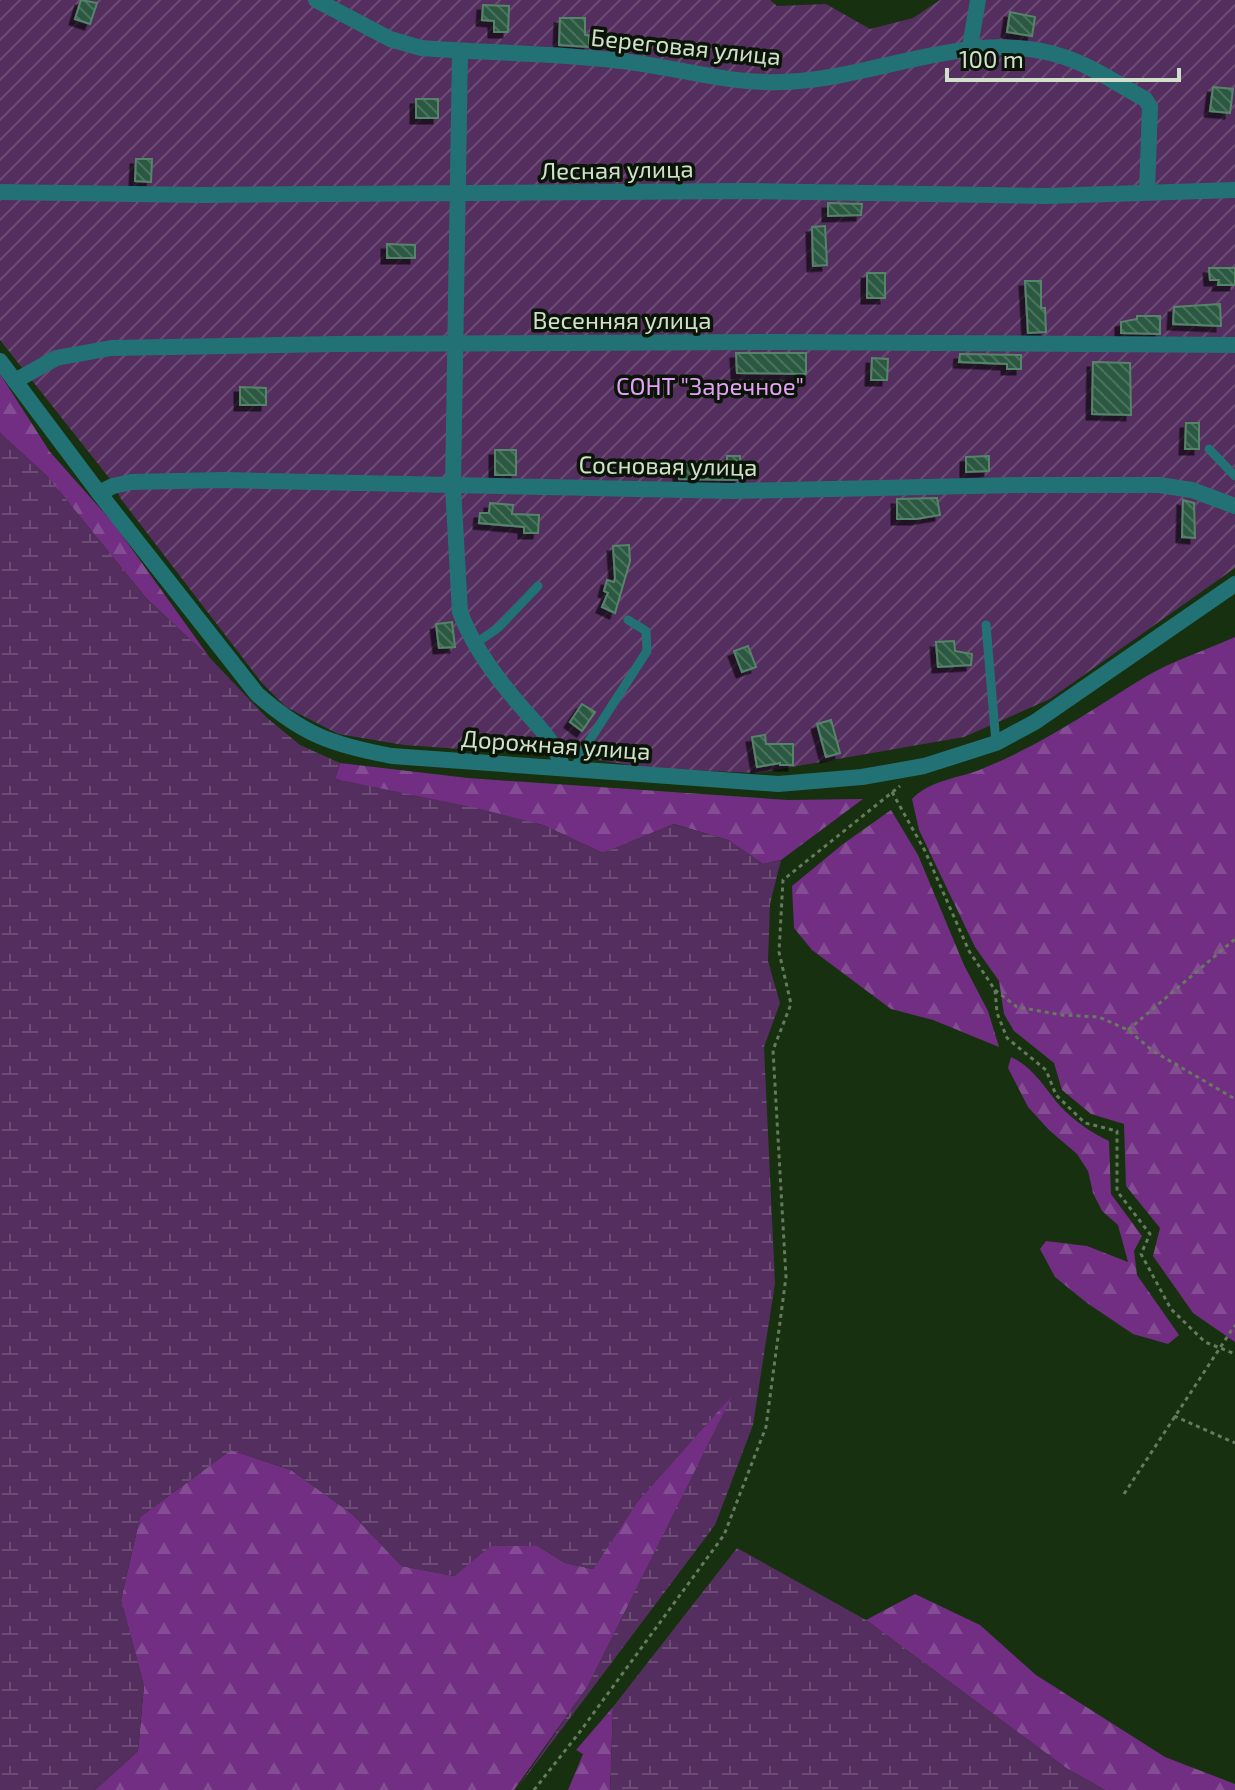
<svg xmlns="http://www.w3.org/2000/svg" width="1235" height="1790" viewBox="0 0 1235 1790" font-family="'Exo 2',sans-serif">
<defs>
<pattern id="forest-firs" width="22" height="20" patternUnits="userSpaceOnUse" patternTransform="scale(2)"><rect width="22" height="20" fill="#712e83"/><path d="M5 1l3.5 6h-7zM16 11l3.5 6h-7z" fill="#844c93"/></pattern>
<pattern id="wetland-marsh" width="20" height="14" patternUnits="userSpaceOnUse" patternTransform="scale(2)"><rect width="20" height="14" fill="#542e5e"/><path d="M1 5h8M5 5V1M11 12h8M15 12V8" fill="none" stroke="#6c4c74"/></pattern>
<pattern id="garden-furrows" width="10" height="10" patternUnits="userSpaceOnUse" patternTransform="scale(2)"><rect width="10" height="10" fill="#542e5e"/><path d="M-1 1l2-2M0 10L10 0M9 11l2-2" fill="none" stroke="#6c4c74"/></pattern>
<pattern id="building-back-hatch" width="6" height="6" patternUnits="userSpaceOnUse" patternTransform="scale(2)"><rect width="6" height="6" fill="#2c5941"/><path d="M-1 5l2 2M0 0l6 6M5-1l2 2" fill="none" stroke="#4a715b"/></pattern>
<filter id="shadow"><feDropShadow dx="-5.5" dy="5.5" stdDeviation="0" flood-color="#0009"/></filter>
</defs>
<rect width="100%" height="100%" fill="#17300f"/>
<g fill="url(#forest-firs)">
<polygon points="0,374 50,452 114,524 210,658 146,598 47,476 0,433"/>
<path d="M1235 637V1342L1193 1313 1153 1256 1160 1228 1126 1186 1124 1124 1091 1114 1062 1090 1054 1063 1014 1031 1004 1014 999 981 975 947 919 830 912 799C931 779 959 779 984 768 1045 743 1090 711 1145 677 1172 661 1206 650 1235 637Z"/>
<polygon points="340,763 468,778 788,800 863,799 781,860 763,864 728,840 674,824 603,853 543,825 335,779"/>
<polygon points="891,810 918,855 964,965 988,1011 999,1047 933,1020 891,1009 812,950 794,928 792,886 843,844"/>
<path d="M1011 1057C1034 1067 1045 1089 1061 1107 1076 1122 1090 1132 1109 1141L1111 1194 1142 1236 1134 1251 1137 1275 1179 1335 1168 1344 1133 1334 1087 1303 1055 1277 1040 1249 1046 1241 1087 1246 1128 1262 1118 1225 1102 1211 1093 1193 1088 1171 1077 1154 1049 1130 1028 1107 1008 1068Z"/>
<polygon points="734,1393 588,1686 514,1790 95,1790 138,1751 144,1686 121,1600 140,1517 231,1450 291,1470 351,1513 402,1566 454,1576 490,1546 538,1546 565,1563 593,1569 637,1502"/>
<polygon points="915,1594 980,1625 1036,1675 1165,1757 1235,1784 1235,1790 1105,1790 1066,1768 866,1620"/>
<polygon points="613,1707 610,1790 568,1790 583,1754 576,1750"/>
</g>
<g fill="url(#wetland-marsh)">
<polygon points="0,433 47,476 146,598 210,658 266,717 300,745 340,763 335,779 477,808 543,825 603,853 673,824 728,840 763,864 781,860 770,904 768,961 780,1003 764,1047 775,1283 753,1425 715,1525 516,1790 588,1686 732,1396 637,1502 593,1569 565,1563 538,1546 491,1546 454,1576 401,1566 351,1513 291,1470 231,1450 140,1517 121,1600 144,1686 138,1751 95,1790 0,1790"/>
<polygon points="737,1548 866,1620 1066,1768 1105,1790 610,1790 613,1707"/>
</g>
<polygon fill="url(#garden-furrows)" points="0,0 770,0 777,6 826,4 870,29 913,18 940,0 1235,0 1235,568 1050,699 964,737 757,773 649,768 585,758 404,745 338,734 286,707 262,683 121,499 110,479 0,340"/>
<g fill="url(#building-back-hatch)" stroke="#57846b" stroke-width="2" filter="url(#shadow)">
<polygon points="81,0 97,3 90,24 75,19"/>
<polygon points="483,5 509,6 508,32 494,32 494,21 482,20"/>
<polygon points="1010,12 1035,17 1032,36 1007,32"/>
<polygon points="560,18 585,18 585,35 589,35 589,47 559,45"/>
<polygon points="1213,87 1233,89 1230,113 1210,111"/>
<rect x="416" y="99" width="22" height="19"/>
<polygon points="136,159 152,159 151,182 135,181"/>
<polygon points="828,203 862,204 861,215 828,216"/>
<polygon points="825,226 827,265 813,266 812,227"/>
<polygon points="387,244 415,245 415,258 387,258"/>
<polygon points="1209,268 1235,268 1235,285 1218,285 1219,280 1210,280"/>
<rect x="867" y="273" width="18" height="25"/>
<polygon points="1025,281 1041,281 1041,308 1045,308 1046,332 1028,333"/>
<polygon points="1220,304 1221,326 1173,324 1174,307"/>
<polygon points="1137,316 1160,316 1160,334 1121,333 1121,322 1137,319"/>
<polygon points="736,353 806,353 806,374 737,373"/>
<polygon points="960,354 1021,355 1021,369 1007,369 1007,364 959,362"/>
<polygon points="872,358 888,359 887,380 871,380"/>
<polygon points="1093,362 1130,363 1131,415 1092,414"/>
<polygon points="240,387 266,388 266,405 240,405"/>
<polygon points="1186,423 1199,423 1199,449 1185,449"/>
<rect x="495" y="450" width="21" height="25"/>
<polygon points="727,456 740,456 740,480 679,479 679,464 702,464 702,461 727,462"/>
<polygon points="989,456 989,471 966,472 966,457"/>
<polygon points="937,498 940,515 916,519 897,519 897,499"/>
<polygon points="1183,500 1194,503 1195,538 1182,537"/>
<polygon points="490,503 513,505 512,514 539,515 538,533 524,533 524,527 479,523 480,513 489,513"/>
<polygon points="629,545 630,561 615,613 602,607 608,593 604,591 607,580 614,582 615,578 613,546"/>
<polygon points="452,622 455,647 439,648 436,624"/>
<polygon points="954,641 955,651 972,654 971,665 938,667 936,642"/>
<polygon points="748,646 756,667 742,672 734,651"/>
<polygon points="582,704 595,712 582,731 570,722"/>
<polygon points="831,720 840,753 826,757 817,724"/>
<polygon points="765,735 766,744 793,744 793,765 780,765 780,763 757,767 752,737"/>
</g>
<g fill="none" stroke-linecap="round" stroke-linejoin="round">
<g stroke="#657a5e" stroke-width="3" stroke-dasharray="4 4" stroke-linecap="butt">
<polyline points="892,792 925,851 969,951 995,990 997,1013 1007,1038 1046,1070 1056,1095 1085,1123 1117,1131 1117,1191 1150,1234 1141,1254 1171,1309 1205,1342 1235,1354"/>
<polyline points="995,990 1017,1007 1062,1015 1099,1017 1128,1030 1153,1051 1235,1099"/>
<polyline points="1128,1030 1235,939"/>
<polyline points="1174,1416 1235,1443"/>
<polyline points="1124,1494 1235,1325"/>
<polyline points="534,1790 579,1733 724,1535 766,1427 786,1277 773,1050 791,1004 779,952 783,880 900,786"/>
</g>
<g stroke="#227275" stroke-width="9">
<polyline points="1209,449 1235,476"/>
<polyline points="986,625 996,743"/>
<polyline points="476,643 498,628 538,586"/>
<polyline points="574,769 584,749 647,651 646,631 628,620"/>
</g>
<g stroke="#227275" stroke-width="16">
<path d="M316 0 390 39 421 48C487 53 555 53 621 61 669 66 717 81 765 82 866 86 965 24 1064 57 1092 66 1119 85 1145 99L1150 107 1147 192"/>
<polyline points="970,47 978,0"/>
<path d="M460 51 453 486 460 612C471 642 493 673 513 697 534 723 552 735 563 768"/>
<polyline points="0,192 200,195 746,191 1047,196 1235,190"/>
<path d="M0 361 99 493 257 694C303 735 333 745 392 756L778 784 862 777 924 766 996 743 1035 722 1235 584"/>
<polyline points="15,381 56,358 111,348 336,344 776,342 1235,345"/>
<polyline points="99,493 113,486 131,482 224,480 732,491 1023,485 1159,485 1192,490 1235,506"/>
</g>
</g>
<g text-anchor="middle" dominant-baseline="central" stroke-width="7" stroke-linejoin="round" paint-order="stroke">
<g font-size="24" fill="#d0e0cc" stroke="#0a1507">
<text transform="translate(686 46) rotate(6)">Береговая улица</text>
<text transform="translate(617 169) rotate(-1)">Лесная улица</text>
<text x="622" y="319">Весенняя улица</text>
<text transform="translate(668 465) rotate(1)">Сосновая улица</text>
<text transform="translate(556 744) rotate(4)">Дорожная улица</text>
</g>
<g font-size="24" fill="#e5a0f9" stroke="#0a1507">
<text x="710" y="385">СОНТ "Заречное"</text>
</g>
</g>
<path d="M947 68v12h232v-12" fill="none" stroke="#d0e0cc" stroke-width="4"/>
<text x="959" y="68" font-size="24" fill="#d0e0cc" stroke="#0a1507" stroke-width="6" paint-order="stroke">100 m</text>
</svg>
